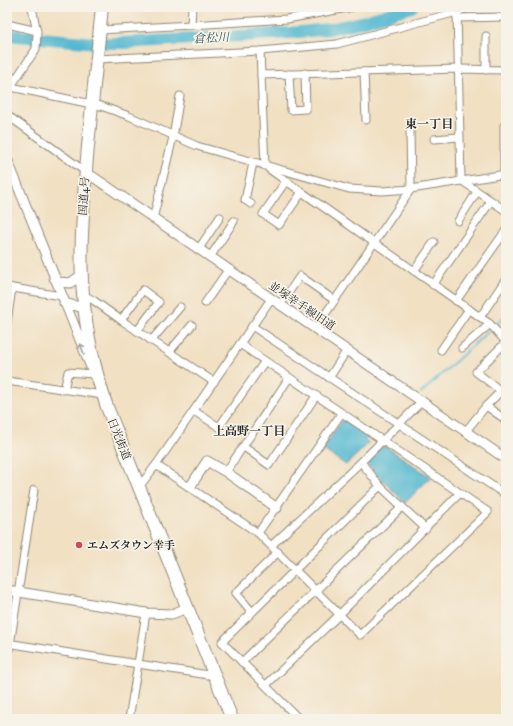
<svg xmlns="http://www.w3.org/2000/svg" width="513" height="726" viewBox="0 0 513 726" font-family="'IM FELL Great Primer','Noto Serif JP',serif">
<rect width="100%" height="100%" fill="#f7f3e8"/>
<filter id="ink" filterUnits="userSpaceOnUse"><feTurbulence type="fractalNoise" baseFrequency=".025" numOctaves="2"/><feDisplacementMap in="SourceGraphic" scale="8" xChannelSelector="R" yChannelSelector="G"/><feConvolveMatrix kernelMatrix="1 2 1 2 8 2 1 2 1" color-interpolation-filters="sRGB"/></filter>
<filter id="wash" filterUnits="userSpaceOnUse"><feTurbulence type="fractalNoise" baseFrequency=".012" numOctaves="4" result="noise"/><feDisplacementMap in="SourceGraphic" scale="16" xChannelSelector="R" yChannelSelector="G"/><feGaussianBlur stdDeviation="0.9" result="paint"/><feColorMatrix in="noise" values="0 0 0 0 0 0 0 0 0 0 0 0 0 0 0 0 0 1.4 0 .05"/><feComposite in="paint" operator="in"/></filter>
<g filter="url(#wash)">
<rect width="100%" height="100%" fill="#f1e0c2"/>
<g fill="#52b8d0" stroke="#3e727e">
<polygon points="346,419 369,435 365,439 369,443 346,465 322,449 342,421"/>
<polygon points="385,446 431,477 405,503 367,464 367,459 381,447"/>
</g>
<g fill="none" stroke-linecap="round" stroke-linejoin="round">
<g stroke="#52b8d0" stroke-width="2">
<polyline points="494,326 506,315"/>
<polyline points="421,393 491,329"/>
</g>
<polyline stroke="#52b8d0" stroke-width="12" points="7,35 96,43 123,43 290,33 329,29 361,22 412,7"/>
</g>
</g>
<g filter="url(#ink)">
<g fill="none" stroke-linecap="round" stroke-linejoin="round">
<defs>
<g id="minor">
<polyline points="457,12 461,180"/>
<polyline points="457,18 506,17"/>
<polyline points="7,24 37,31"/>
<polyline points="191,25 287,19 353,7"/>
<polyline points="100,30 191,25 192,7"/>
<polyline points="486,36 486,70"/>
<polyline points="260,51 265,166"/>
<polyline points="97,59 260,51 337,44 457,12 468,7"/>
<polyline points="364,72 366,120"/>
<polyline points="289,74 291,110 306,109 305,73"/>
<polyline points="261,75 458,69 506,70"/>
<polyline points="11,87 101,106 129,116 197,146 349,189 382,191 411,189 506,174"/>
<polyline points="7,92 36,49 37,33 32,7"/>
<polyline points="7,115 86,172"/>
<polyline points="434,139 459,137"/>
<polyline points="269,169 490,324 506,342"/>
<polyline points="504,174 504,126"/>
<polyline points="461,180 506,211"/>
<polyline points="286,181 263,214 279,225 302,192"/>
<polyline points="251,204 245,200 253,163"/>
<polyline points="153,219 173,137 180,96"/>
<polyline points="458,221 477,192"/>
<polyline points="198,250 220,217"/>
<polyline points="210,257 234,221"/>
<polyline points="414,271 434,242"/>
<polyline points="433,285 491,201"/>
<polyline points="7,287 61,296"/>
<polyline points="83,295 93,300 121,320 214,382"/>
<polyline points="456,301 506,230"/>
<polyline points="205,303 228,270"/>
<polyline points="280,305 300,276 334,300"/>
<polyline points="478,316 483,313 506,279"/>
<polyline points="121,320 143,290 159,302 137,331"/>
<polyline points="7,322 12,288"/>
<polyline points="252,326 506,495"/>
<polyline points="315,329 411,189 410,129"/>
<polyline points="151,341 180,307"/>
<polyline points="506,342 476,372 501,391 486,406 506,420"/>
<polyline points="462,348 490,324"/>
<polyline points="441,350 469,309"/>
<polyline points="169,352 192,325"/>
<polyline points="329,378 347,350"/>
<polyline points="7,381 103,395"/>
<polyline points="64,390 68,372 93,374"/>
<polyline points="194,411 219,427 265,361"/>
<polyline points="466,431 486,406"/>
<polyline points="244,447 269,465 316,396"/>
<polyline points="361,462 380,486 426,529"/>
<polyline points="156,465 258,533 360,635 488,512 240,344"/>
<polyline points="226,472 289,378"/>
<polyline points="139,487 156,465 271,299"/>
<polyline points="258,533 341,414"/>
<polyline points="272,545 361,462 422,401"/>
<polyline points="252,612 236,593 278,552"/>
<polyline points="146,613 138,664 215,676"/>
<polyline points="7,643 138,664 129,719"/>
<polyline points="242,662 402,507"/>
<polyline points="7,664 34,490"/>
<polyline points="266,685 339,615 460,493"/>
<polyline points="299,719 222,642 380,486"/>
</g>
<g id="tertiary">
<polyline points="7,159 95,377"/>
<polyline points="86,172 506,459"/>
<polyline points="54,278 58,282 70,283 82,275"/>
<polyline points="64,303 84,308"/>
<polyline points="190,487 207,461 226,472 277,508"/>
<polyline points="7,590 146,613 172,614 187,608"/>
</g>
<path id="trunk" d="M102 7C96 70 88 134 84 197 82 230 80 262 83 294 86 333 95 371 107 407L232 719"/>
</defs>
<use href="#minor" stroke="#8e8676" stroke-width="9"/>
<use href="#tertiary" stroke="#8e8676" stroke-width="11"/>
<use href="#trunk" stroke="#8e8676" stroke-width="14"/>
<use href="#minor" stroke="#fff" stroke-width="7"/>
<use href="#tertiary" stroke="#fff" stroke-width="9"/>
<use href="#trunk" stroke="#fff" stroke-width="12"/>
</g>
<defs><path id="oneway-shaft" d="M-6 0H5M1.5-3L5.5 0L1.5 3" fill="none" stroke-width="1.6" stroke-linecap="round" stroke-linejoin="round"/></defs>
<use stroke="#a0a0a0" href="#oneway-shaft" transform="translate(82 349) rotate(-111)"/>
</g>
<circle fill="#d1495b" stroke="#f7f3e8" stroke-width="1.5" cx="79" cy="545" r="4"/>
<g text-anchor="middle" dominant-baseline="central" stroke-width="3.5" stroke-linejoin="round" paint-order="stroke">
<g font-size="11" fill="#2b2b2b" stroke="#f7f3e8">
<text transform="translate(84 196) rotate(-86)">国道4号</text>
<text transform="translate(302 306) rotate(34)">並塚幸手線旧道</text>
<text transform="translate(119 439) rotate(68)">日光街道</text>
</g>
<g font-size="11" font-weight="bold" fill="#2b2b2b" stroke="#f7f3e8" text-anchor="start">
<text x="87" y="545">エムズタウン幸手</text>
</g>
<g font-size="12" font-style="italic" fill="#395c65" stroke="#f7f3e8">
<text transform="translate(211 38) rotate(-3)">倉松川</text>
</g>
<g font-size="12" font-weight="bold" fill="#2b2b2b" stroke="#f7f3e8">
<text x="429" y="124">東一丁目</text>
<text x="249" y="431">上高野一丁目</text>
</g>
</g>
<rect width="513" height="726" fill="none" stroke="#f7f3e8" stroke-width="24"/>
</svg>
